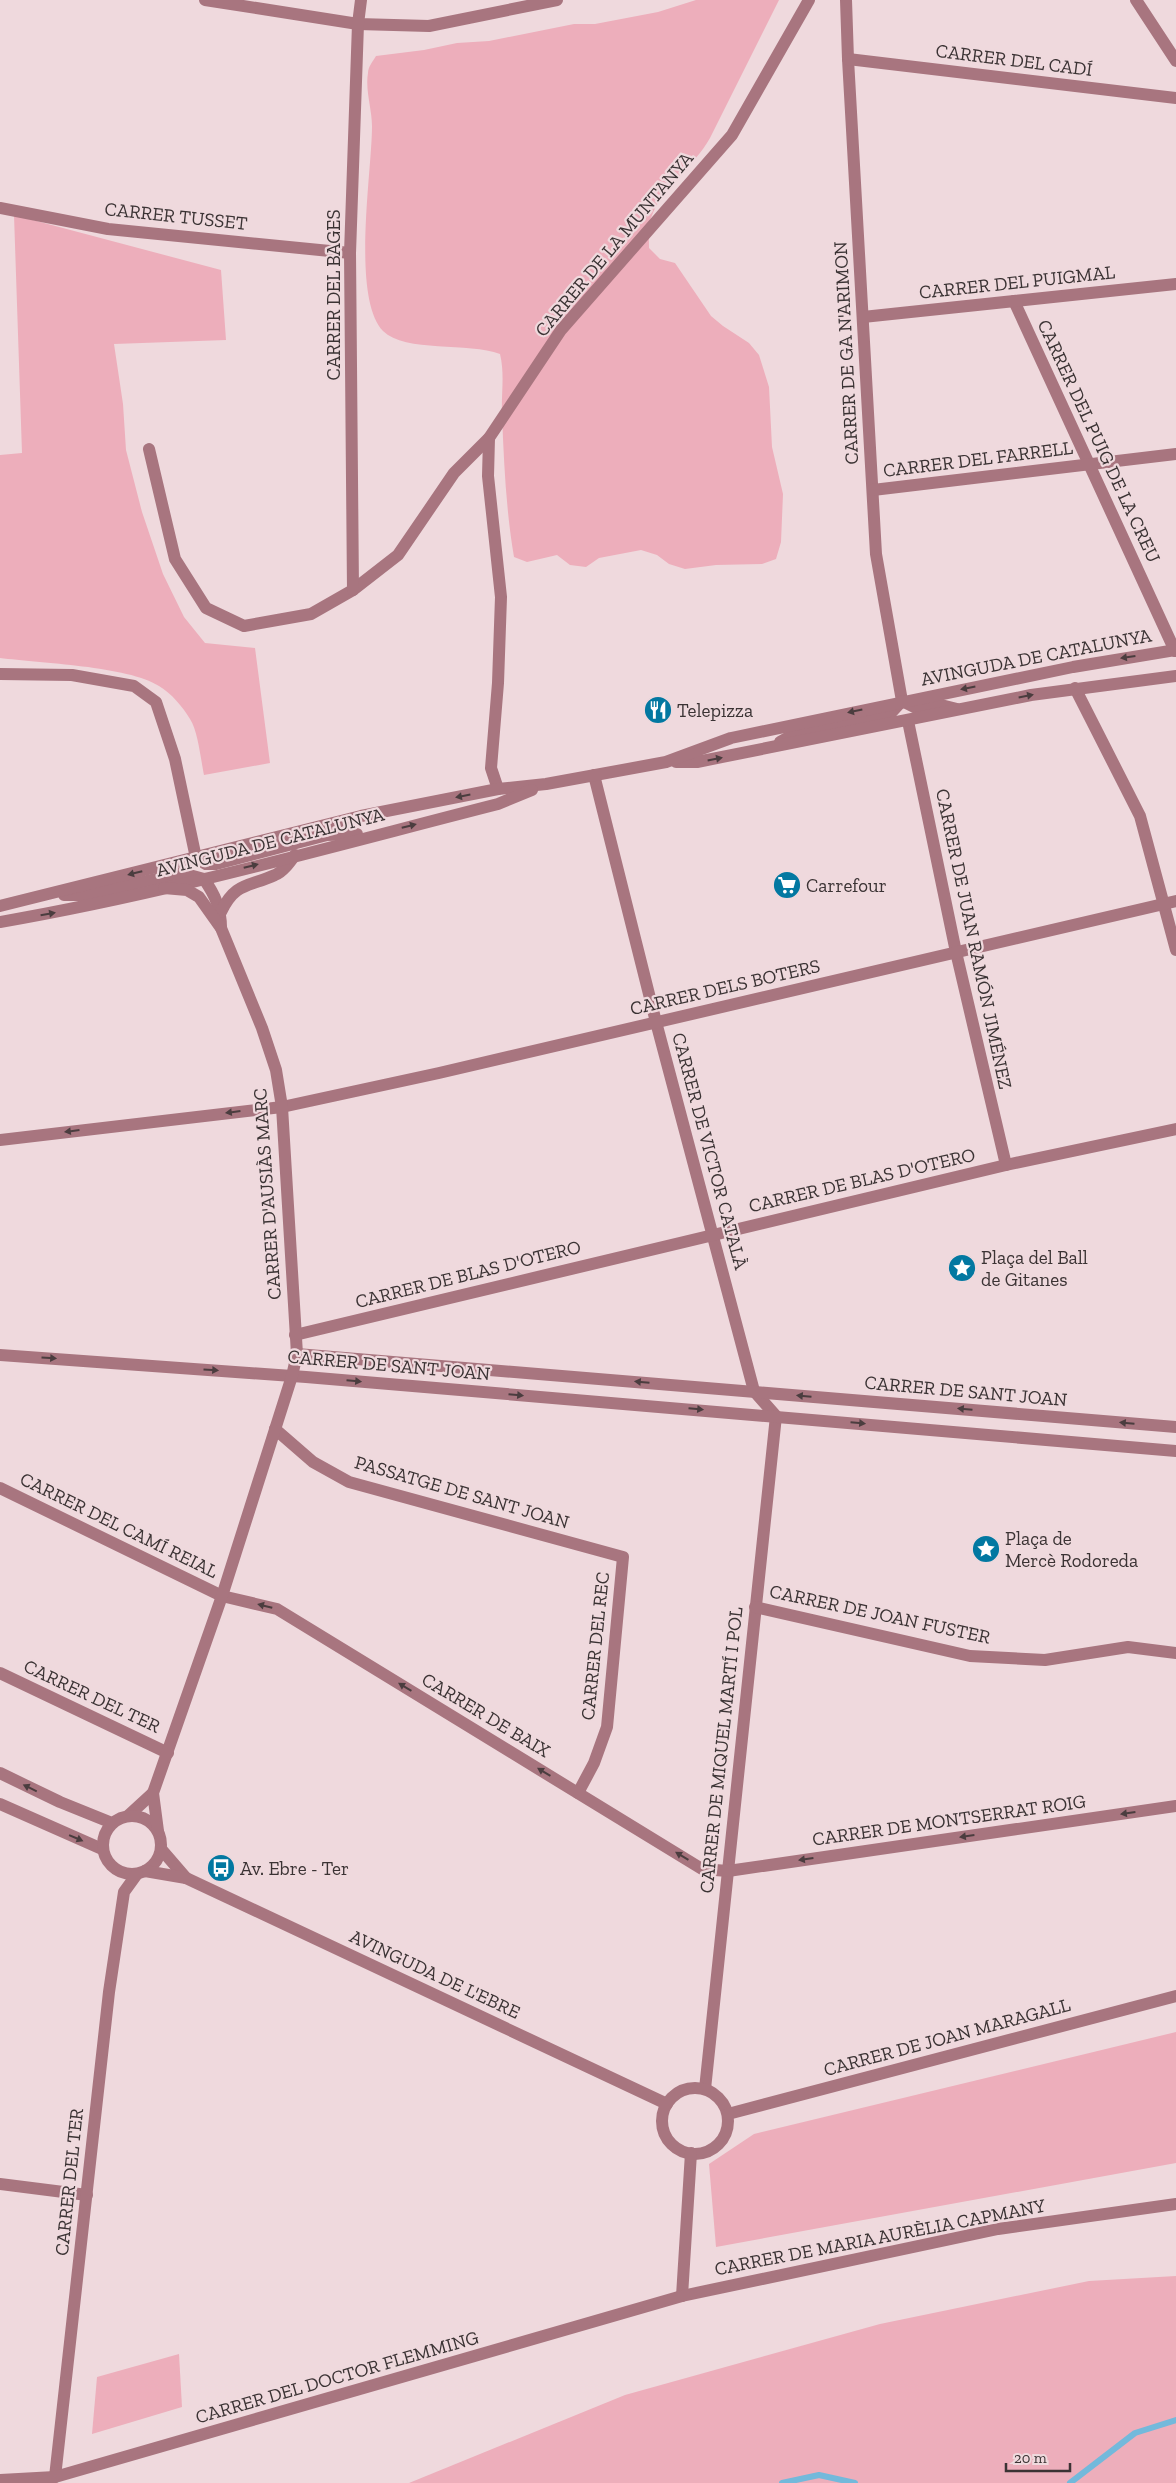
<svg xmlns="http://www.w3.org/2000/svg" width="1176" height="2483" viewBox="0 0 1176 2483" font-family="'Zilla Slab',serif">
<rect width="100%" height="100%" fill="#efd9dd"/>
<g fill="#edaebb">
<path d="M696 0H779L710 138C694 167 662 186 651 218 648 227 649 239 649 248L660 259 675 263 711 316 723 326 749 343 759 355 769 387 772 447 783 494 781 542 776 559 762 564 716 565 685 569 669 564 657 555 641 550 599 558 586 567 570 565 557 555 527 562 514 557C506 510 504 463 502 415 501 394 505 375 500 354 469 342 405 353 383 331 351 297 372 172 372 126 372 109 365 90 368 73 368 67 373 61 376 56L424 50 457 43 489 41 574 24H595L658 12Z"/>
<path d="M14 215 221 270 226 340 114 344 123 404 126 450 142 512 163 574 184 617 205 643 255 648 270 763 204 775C201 761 198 731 190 719 183 707 171 693 159 686 128 666 39 663 0 658V455L22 453Z"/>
<polygon points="1176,2032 1176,2163 716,2247 709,2164 754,2134"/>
<polygon points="1176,2276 1176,2483 409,2483 625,2395 880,2324 1089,2281"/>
<polygon points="179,2354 182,2407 92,2434 97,2377"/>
</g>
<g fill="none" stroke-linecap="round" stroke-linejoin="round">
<g stroke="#73b9db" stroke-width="6">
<polyline points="782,2483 819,2475 855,2483"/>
<polyline points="1070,2483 1135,2433 1176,2420"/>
</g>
<g stroke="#a8757f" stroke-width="12">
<polyline points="205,0 358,24 429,26 557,0"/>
<polyline points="846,0 848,59 876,554 902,701"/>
<polyline points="1136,0 1176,61"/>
<polyline points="848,59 1176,98"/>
<polyline points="0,208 108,229 350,253"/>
<polyline points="1014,301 1175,651"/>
<polyline points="863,317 1176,284"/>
<polyline points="489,438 488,476 501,597 498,683 491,768 498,789"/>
<polyline points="149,449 175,559 206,608 244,626 311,614 353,590 398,555 454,473 489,438 561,330 732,135 809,0"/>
<polyline points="873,490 1176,454"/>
<polyline points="353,590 350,253 358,24 361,0"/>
<polyline points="0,674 72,675 134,686 156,702 175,759 196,858 206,864 216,864 327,835 357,834"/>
<polyline points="1075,688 1140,816 1176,950"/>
<polyline points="902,701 916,708 937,704 957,709"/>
<polyline points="908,721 956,952 1006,1165"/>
<polyline points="780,742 796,733 890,714 902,701"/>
<polyline points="676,762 697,762 1031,695 1176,676"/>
<polyline points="594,775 656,1022 754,1391 776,1416 705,2089"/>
<path d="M64 895H85L182 873 204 879C215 895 221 908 221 928"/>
<polyline points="0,906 361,816 498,789 546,784 666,762 731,738 1073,667 1176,650"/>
<path d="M221 912C235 882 249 887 275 875 283 872 290 862 295 855"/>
<path d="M0 922C168 893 333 846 498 804L532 790"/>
<polyline points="0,1140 282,1107 439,1073 1176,901"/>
<polyline points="295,1335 1006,1165 1176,1129"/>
<polyline points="297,1354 1176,1427"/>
<polyline points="0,1355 306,1377 1176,1451"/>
<polyline points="275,1429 313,1462 349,1482 623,1557 607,1727 594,1763 578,1793"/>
<polyline points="0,1488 222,1596 277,1609 702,1869 728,1871 1176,1806"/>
<polyline points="755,1607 970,1656 1045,1660 1128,1647 1176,1653"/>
<polyline points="0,1673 168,1753"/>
<polyline points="0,1773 60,1802 112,1823"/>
<polyline points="0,1804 102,1849"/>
<polyline points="129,1815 153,1793"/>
<circle cx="132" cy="1845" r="29"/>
<polyline points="158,1831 153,1793 222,1596 292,1376 297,1354 282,1107 276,1070 262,1028 221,928 199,897 187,890 164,888"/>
<polyline points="161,1849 186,1878"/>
<polyline points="145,1871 186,1878 667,2104"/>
<circle cx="695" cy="2121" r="33"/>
<polyline points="728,2114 1176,1996"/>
<polyline points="0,2184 87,2195"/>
<polyline points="682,2296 691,2153"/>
<polyline points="55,2477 109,1992 124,1892 137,1874"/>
<polyline points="0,2480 55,2477 682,2296 998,2229 1176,2204"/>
</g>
</g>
<defs><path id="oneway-solid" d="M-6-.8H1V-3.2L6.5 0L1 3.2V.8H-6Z" transform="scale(1.25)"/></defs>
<g fill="#4b3d3f">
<use href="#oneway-solid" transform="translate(1128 657) rotate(172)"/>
<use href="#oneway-solid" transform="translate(968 688) rotate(169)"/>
<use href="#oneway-solid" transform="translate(1026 696) rotate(-11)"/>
<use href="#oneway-solid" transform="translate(855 711) rotate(168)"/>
<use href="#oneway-solid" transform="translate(715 759) rotate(-11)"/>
<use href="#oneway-solid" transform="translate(463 796) rotate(169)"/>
<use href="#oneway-solid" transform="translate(409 826) rotate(-14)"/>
<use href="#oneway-solid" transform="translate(251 866) rotate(-14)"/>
<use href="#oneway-solid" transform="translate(135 873) rotate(166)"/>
<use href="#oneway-solid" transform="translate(48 914) rotate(-10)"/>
<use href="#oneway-solid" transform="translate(233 1112) rotate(173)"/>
<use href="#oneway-solid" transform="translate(72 1131) rotate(173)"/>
<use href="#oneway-solid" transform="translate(49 1358) rotate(4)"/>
<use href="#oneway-solid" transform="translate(211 1370) rotate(4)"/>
<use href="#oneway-solid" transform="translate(354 1381) rotate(5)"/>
<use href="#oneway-solid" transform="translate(642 1382) rotate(-175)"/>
<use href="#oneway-solid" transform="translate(516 1395) rotate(5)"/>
<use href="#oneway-solid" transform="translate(804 1396) rotate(-175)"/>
<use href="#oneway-solid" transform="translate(696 1409) rotate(5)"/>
<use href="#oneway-solid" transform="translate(965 1409) rotate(-175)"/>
<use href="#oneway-solid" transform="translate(858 1423) rotate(5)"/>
<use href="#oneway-solid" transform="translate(1127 1423) rotate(-175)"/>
<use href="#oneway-solid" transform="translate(265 1606) rotate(-166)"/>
<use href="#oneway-solid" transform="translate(405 1687) rotate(-149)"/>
<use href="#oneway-solid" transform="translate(544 1772) rotate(-149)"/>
<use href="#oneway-solid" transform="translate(30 1788) rotate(-154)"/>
<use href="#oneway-solid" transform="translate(1128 1813) rotate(172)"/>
<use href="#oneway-solid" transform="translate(967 1836) rotate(172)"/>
<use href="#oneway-solid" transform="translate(76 1838) rotate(23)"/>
<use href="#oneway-solid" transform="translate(682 1856) rotate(-149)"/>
<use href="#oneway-solid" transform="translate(806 1859) rotate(172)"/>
</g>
<defs>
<symbol id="restaurant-disc" viewBox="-11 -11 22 22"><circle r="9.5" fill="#0278a1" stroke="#efd9dd"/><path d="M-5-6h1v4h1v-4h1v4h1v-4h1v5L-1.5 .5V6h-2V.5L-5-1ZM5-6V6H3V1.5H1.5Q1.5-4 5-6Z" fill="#fff"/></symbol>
<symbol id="supermarket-disc" viewBox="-11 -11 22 22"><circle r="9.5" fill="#0278a1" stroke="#efd9dd"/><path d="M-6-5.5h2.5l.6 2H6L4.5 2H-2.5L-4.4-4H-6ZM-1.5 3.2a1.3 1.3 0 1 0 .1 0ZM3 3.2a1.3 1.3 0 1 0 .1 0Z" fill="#fff"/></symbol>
<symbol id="sight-disc" viewBox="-11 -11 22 22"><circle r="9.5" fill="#0278a1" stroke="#efd9dd"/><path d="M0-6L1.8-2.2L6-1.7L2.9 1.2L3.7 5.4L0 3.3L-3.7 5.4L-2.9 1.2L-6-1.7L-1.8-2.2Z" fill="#fff"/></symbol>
<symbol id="bus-disc" viewBox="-11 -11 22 22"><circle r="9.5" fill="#0278a1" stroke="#efd9dd"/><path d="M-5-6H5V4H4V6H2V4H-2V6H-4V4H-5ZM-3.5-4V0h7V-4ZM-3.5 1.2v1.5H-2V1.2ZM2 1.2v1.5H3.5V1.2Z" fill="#fff"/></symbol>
</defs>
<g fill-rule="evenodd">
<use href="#restaurant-disc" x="642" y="694" width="32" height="32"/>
<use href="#supermarket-disc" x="771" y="869" width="32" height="32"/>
<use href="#sight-disc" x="946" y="1252" width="32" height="32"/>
<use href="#sight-disc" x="970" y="1533" width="32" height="32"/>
<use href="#bus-disc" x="205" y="1852" width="32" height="32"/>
</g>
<g text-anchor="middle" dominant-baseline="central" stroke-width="4.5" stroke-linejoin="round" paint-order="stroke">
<g font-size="19" fill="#3b3334" stroke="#efd9dd">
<text transform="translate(1014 60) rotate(7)">CARRER DEL CADÍ</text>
<text transform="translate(176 216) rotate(6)">CARRER TUSSET</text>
<text transform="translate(614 244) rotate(-50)">CARRER DE LA MUNTANYA</text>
<text transform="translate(1017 282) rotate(-6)">CARRER DEL PUIGMAL</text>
<text transform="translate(333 295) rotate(-90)">CARRER DEL BAGES</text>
<text transform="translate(846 353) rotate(-93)">CARRER DE GA N'ARIMON</text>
<text transform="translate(1099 441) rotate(65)">CARRER DEL PUIG DE LA CREU</text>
<text transform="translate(978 459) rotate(-7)">CARRER DEL FARRELL</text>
<text transform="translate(1036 657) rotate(-11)">AVINGUDA DE CATALUNYA</text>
<text transform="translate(270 842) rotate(-14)">AVINGUDA DE CATALUNYA</text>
<text transform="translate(974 939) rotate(78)">CARRER DE JUAN RAMÓN JIMÉNEZ</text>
<text transform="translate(725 987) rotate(-13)">CARRER DELS BOTERS</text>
<text transform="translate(710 1151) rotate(75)">CARRER DE VICTOR CATALÀ</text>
<text transform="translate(862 1180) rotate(-13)">CARRER DE BLAS D'OTERO</text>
<text transform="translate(267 1194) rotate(-94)">CARRER D'AUSIÀS MARC</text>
<text transform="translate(468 1274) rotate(-14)">CARRER DE BLAS D'OTERO</text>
<text transform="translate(389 1365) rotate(5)">CARRER DE SANT JOAN</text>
<text transform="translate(966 1391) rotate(5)">CARRER DE SANT JOAN</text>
<text transform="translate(462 1492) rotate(16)">PASSATGE DE SANT JOAN</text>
<text transform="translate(119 1525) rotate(26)">CARRER DEL CAMÍ REIAL</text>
<text transform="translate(880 1614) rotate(12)">CARRER DE JOAN FUSTER</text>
<text transform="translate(595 1646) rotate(-84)">CARRER DEL REC</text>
<text transform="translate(92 1696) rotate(25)">CARRER DEL TER</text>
<text transform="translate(486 1715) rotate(31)">CARRER DE BAIX</text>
<text transform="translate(721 1750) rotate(-84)">CARRER DE MIQUEL MARTÍ I POL</text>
<text transform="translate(949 1820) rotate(-8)">CARRER DE MONTSERRAT ROIG</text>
<text transform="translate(435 1974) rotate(25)">AVINGUDA DE L'EBRE</text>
<text transform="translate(947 2037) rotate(-15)">CARRER DE JOAN MARAGALL</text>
<text transform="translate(69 2182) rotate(-84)">CARRER DEL TER</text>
<text transform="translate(880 2237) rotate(-11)">CARRER DE MARIA AURÈLIA CAPMANY</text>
<text transform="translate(337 2377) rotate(-16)">CARRER DEL DOCTOR FLEMMING</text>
</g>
<g font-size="19" fill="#3b3334" stroke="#efd9dd" text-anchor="start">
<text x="677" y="710">Telepizza</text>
<text x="806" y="885">Carrefour</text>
<text x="981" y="1257">Plaça del Ball<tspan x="981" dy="22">de Gitanes</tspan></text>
<text x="1005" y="1538">Plaça de<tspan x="1005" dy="22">Mercè Rodoreda</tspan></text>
<text x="240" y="1868">Av. Ebre - Ter</text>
</g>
</g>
<path d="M1006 2463v8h64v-8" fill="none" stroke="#3b3334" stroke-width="2.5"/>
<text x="1014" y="2463" font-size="15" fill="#3b3334" stroke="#efd9dd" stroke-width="4" paint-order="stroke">20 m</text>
</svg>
